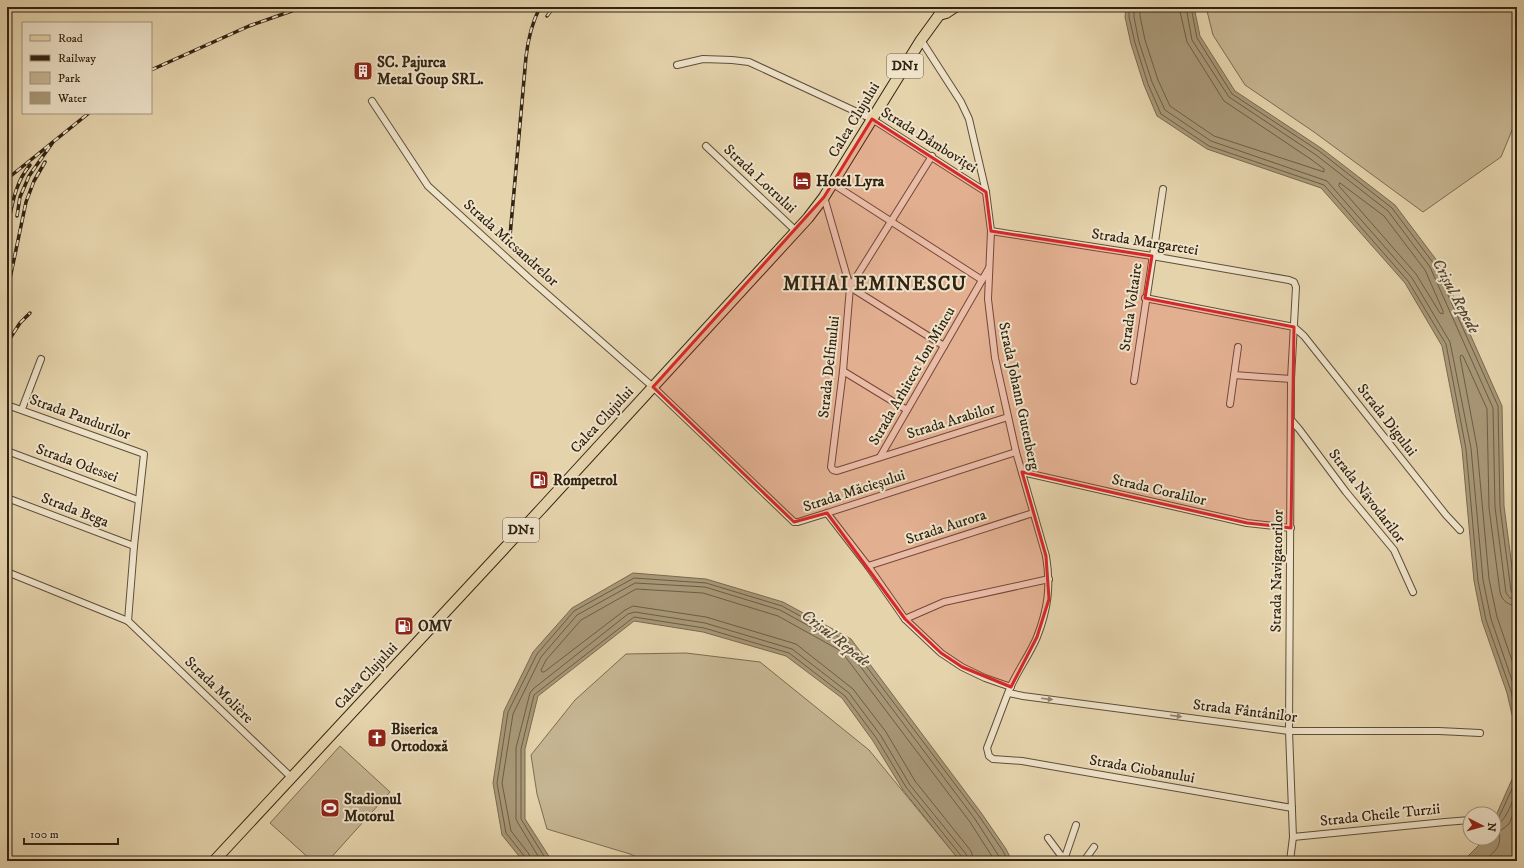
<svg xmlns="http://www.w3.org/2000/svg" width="1524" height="868" viewBox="0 0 1524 868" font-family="'IM FELL DW Pica',serif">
<rect width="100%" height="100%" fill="#e5d3ac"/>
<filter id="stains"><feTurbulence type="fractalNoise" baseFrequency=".005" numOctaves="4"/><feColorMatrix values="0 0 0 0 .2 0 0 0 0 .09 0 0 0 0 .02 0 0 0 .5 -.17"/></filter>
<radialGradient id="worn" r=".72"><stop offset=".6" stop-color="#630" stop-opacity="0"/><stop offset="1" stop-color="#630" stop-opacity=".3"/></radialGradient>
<g fill="#c6b592" stroke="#7c6c52">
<polygon points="1206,7 1517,7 1517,118 1501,157 1423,212 1314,132 1245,85 1213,35"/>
<polygon points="686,653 760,662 869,750 960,861 645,861 630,854 547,829 537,794 531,755 575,700 626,654"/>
<polygon points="340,746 390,792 328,861 312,861 270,823"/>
</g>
<g fill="#a89777" stroke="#78694e">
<polygon points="1126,7 1194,7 1200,36 1235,91 1321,148 1395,205 1438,262 1502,406 1504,506 1517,605 1517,736 1507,693 1482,621 1474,581 1462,449 1442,346 1405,283 1321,188 1207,149 1157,116 1144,85 1131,44 1125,17"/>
<polygon points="633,573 706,579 783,602 851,639 982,814 1006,849 1012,861 960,861 903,790 873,741 842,698 786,656 703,632 634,621 538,696 525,749 525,819 552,861 523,861 502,835 493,783 504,711 533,652 572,608"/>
<polygon points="1517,768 1517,861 1463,861 1486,838 1494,838 1494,820"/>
</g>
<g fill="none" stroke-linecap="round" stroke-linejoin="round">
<g stroke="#6c5d44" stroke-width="1">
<polyline points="1129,7 1129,17 1135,43 1148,84 1161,114 1209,146 1324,185 1408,281 1446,344 1466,449 1478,581 1486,620 1511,691 1517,718"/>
<polyline points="1134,7 1134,17 1139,42 1152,82 1165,110 1211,141 1327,181 1412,278 1450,342 1471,448 1483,580 1491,619 1517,695"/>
<polyline points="1140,7 1140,16 1145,40 1158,80 1170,106 1214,136 1324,172 1324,169 1312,160 1224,101 1187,42 1179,7"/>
<polyline points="1186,7 1192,40 1229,97 1316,155 1388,211 1430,267 1493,408 1495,507 1506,593 1510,598 1517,600"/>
<polyline points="1191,7 1197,38 1232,94 1319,151 1392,208 1434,264 1498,406 1500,507 1511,591 1513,594 1517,595"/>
<polygon points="1340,183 1384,216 1425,270 1443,311 1443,314 1440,313 1416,274 1339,186"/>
<path d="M1517 606C1508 605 1502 601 1500 592L1489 508 1487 409 1463 356 1461 355 1460 357 1477 447 1489 579 1497 617 1517 675"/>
<polyline points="1494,820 1499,817 1517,778"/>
<path d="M1494 825C1506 824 1512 801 1517 790"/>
<polyline points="525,861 525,857 506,833 497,783 508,712 537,654 574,611 634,578 706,583 782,606 848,642 979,816 1003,851 1008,861"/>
<polyline points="530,861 529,854 511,831 502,783 513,714 541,657 577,615 635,583 705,587 780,610 845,646 975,819 1002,861"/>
<polyline points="541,861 518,823 516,819 516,748 530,693 533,689 628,614 635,612 705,623 792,649 849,693 881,736 910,785 966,854 968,861"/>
<polyline points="547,861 521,819 521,749 534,695 634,617 704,628 789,653 845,696 877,739 906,787 962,857 963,861"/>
<polyline points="974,861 971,851 915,781 886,732 853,689 796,644 706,617 633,606 625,610 544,672 542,672 541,670 546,660 581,620 636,589 703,593 778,616 841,651 970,822 995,861"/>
<path d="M1484 861C1495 851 1502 847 1499 832L1509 824 1517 805"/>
</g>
<defs>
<g id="minor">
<path d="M921 40 961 102 969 119 986 192 991 231 988 299 995 358 1016 452 1046 556C1051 586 1048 609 1037 637 1030 654 1018 670 1010 688 1002 708 995 728 987 748L989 756 993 759 1022 761 1292 808"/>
<polyline points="677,65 703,59 732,60 749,62 872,119 986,192"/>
<polyline points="372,101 428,186 531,280 653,387 794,522 798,522 827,513 1016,452"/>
<polyline points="706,146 796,231"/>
<polyline points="833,184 982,280"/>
<polyline points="824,197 850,287 843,371 831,467 833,470 837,471 1008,417"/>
<polyline points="991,231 1152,256 1289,280 1294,282 1296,287 1291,379 1289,731 1293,837 1290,861"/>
<polyline points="850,287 932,156"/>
<polyline points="850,287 944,346"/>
<polyline points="1145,298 1294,327 1304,336 1446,515 1460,530"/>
<polyline points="843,371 907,410"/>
<polyline points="1234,375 1291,379"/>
<polyline points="1134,381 1163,189"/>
<polyline points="1230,404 1238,347"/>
<polyline points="7,405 144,454 134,546 128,621"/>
<polyline points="22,409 41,359"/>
<polyline points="1292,421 1299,429 1346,492 1394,550 1413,592"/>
<polyline points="7,451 138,500"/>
<polyline points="880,457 989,268"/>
<polyline points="1022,472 1247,523 1291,528"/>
<polyline points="7,498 134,546"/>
<polyline points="827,513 868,566 905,619 941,653 962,667 985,678 1011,687"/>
<polyline points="868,566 1033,513"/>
<polyline points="7,572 128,621 292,778"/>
<polyline points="905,619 944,602 1049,579"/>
<polyline points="1009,693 1023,696 1289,731 1439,731 1480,733"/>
<polyline points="1293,837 1445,822 1470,820"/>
<polyline points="1048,838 1065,861"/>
<polyline points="1064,860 1076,825"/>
<polyline points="1084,861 1094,847"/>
</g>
<g id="primary">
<polyline points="939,15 946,13 955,7"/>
<polyline points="214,861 541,509 808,218 824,197 921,40 945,7"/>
</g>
</defs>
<use href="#minor" stroke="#5e4f38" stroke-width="8"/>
<use href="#primary" stroke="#312311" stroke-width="12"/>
<use href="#minor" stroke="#eee2c9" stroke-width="6"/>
<use href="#primary" stroke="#e5d3ac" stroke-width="10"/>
<defs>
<g id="rail">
<polyline points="7,9 10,7"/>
<polyline points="547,16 554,7"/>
<polyline points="151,70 249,26 303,7"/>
<polyline points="7,179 89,113"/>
<polyline points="17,216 20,197 29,176 53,142"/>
<path d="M7 230C12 207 14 184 30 165"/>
<path d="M510 236 526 57C528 39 532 23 540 7"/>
<polyline points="7,293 26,202 34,181 45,162"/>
<polyline points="7,343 20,323 30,313"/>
</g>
</defs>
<use href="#rail" stroke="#312311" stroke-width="3.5"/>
<use href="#rail" stroke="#eee2c9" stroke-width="2" stroke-dasharray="6" stroke-linecap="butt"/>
</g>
<defs><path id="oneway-solid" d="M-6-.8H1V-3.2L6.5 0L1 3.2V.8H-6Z"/></defs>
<g fill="#90826d">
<use href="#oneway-solid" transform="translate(1047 699) rotate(7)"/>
<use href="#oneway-solid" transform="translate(1176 716) rotate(7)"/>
</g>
<path fill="#d62828" fill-opacity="0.2" stroke="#d62828" stroke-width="3" stroke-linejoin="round" d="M872 119 986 192 991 231 1152 256 1145 298 1294 327 1291 528 1247 523 1022 472 1046 556 1049 599 1037 637 1011 687 962 667 941 653 905 619 827 513 794 522 653 387 824 197Z"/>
<defs>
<symbol id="building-square" viewBox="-11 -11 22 22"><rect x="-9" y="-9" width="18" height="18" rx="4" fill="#8f2418" stroke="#eee2c9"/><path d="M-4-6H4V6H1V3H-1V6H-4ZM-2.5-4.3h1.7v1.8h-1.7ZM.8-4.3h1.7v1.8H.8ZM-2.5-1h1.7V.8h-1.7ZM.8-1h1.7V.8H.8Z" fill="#fff"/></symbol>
<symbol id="hotel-square" viewBox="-11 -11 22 22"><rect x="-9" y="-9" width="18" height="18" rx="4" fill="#8f2418" stroke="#eee2c9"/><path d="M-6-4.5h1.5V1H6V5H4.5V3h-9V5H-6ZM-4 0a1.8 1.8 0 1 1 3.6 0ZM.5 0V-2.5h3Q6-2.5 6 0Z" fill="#fff"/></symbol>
<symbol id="fuel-square" viewBox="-11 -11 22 22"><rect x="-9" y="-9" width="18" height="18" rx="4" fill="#8f2418" stroke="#eee2c9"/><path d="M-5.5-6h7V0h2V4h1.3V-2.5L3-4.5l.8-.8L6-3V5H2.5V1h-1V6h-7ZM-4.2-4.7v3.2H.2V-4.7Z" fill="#fff"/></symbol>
<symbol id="church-square" viewBox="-11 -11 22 22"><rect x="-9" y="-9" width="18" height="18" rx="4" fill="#8f2418" stroke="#eee2c9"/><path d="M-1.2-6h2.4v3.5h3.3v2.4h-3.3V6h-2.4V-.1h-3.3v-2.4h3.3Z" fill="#fff"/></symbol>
<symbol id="stadium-square" viewBox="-11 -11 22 22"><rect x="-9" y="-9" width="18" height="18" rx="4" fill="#8f2418" stroke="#eee2c9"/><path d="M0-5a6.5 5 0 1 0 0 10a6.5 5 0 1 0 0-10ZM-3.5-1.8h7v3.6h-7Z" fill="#fff"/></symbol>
</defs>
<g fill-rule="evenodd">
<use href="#building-square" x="352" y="60" width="22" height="22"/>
<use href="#hotel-square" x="791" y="170" width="22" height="22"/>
<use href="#fuel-square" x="528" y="469" width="22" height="22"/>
<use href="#fuel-square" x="393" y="615" width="22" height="22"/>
<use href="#church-square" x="366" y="727" width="22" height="22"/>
<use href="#stadium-square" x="319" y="797" width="22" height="22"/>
</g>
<g text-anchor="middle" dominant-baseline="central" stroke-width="4" stroke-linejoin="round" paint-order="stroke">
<g fill="#eee2c9" stroke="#6a5c48" stroke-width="1">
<rect x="887" y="54" width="36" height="24" rx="3"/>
<rect x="503" y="518" width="36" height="24" rx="3"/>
</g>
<g font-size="14" font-weight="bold" fill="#312311">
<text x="905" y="66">DN1</text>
<text x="521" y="530">DN1</text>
</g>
<g font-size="15" font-weight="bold" fill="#312311" stroke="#eee2c9" text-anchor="start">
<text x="377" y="62">SC. Pajurca<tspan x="377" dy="17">Metal Goup SRL.</tspan></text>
<text x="816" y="181">Hotel Lyra</text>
<text x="553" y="480">Rompetrol</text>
<text x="418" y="626">OMV</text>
<text x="391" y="729">Biserica<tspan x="391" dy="17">Ortodoxă</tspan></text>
<text x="344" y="799">Stadionul<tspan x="344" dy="17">Motorul</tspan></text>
</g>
<g font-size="15" fill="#312311" stroke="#eee2c9">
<text transform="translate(854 120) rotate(-59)">Calea Clujului</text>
<text transform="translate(929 140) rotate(32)">Strada Dâmboviței</text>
<text transform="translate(760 179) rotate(43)">Strada Lotrului</text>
<text transform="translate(1145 242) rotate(9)">Strada Margaretei</text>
<text transform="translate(511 243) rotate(42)">Strada Micsandrelor</text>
<text transform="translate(1131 307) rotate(-82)">Strada Voltaire</text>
<text transform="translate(829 367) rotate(-84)">Strada Delfinului</text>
<text transform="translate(912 376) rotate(-60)">Strada Arhitect Ion Mincu</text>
<text transform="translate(1019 396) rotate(78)">Strada Johann Gutenberg</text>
<text transform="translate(80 417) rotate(20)">Strada Pandurilor</text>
<text transform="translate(602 420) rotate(-47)">Calea Clujului</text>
<text transform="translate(1387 420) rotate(52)">Strada Digului</text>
<text transform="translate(951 421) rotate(-17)">Strada Arabilor</text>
<text transform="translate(77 463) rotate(20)">Strada Odessei</text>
<text transform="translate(1159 490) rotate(13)">Strada Coralilor</text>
<text transform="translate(854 491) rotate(-18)">Strada Măcieșului</text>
<text transform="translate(1367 496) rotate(52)">Strada Năvodarilor</text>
<text transform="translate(75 510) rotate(21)">Strada Bega</text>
<text transform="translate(946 527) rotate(-18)">Strada Aurora</text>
<text transform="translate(1277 571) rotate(-89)">Strada Navigatorilor</text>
<text transform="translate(366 676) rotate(-47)">Calea Clujului</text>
<text transform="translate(219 690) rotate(44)">Strada Molière</text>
<text transform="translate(1245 711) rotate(7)">Strada Fântânilor</text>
<text transform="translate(1142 769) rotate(10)">Strada Ciobanului</text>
<text transform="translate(1380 815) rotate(-6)">Strada Cheile Turzii</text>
</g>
<g font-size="16" font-style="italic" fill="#554630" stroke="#eee2c9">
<text transform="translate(1456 296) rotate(62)">Crișul Repede</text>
<text transform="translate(836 638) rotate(38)">Crișul Repede</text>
</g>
<g font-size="19" font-weight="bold" letter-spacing="1" fill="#312311" stroke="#eee2c9">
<text x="875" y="284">MIHAI EMINESCU</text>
</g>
</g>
<rect width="1524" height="868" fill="none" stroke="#e5d3ac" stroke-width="24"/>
<rect x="8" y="8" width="1508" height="852" fill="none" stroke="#312311" stroke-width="2"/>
<rect x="12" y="12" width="1500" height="844" fill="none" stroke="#312311"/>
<rect x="22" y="22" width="130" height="92" fill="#eee2c9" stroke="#a2967f"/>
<rect x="30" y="35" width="20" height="6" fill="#e5d3ac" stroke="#a2967f"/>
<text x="58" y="42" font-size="12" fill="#312311">Road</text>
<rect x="30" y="55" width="20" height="6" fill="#312311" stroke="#a2967f"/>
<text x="58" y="62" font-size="12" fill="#312311">Railway</text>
<rect x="30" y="72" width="20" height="12" fill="#c6b592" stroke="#a2967f"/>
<text x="58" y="82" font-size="12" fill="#312311">Park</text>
<rect x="30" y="92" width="20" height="12" fill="#a89777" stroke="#a2967f"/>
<text x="58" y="102" font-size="12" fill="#312311">Water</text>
<g transform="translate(1482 826) rotate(96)"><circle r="19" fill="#eee2c9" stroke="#a2967f"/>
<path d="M0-3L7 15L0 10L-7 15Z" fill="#8f2418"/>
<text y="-6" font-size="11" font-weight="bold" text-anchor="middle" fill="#312311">N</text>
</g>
<path d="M24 838v6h94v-6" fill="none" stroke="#312311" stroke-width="2"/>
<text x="30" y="838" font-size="12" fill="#312311" stroke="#eee2c9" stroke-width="3" paint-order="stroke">100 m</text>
<rect width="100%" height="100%" filter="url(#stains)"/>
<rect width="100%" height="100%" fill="url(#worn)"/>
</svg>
